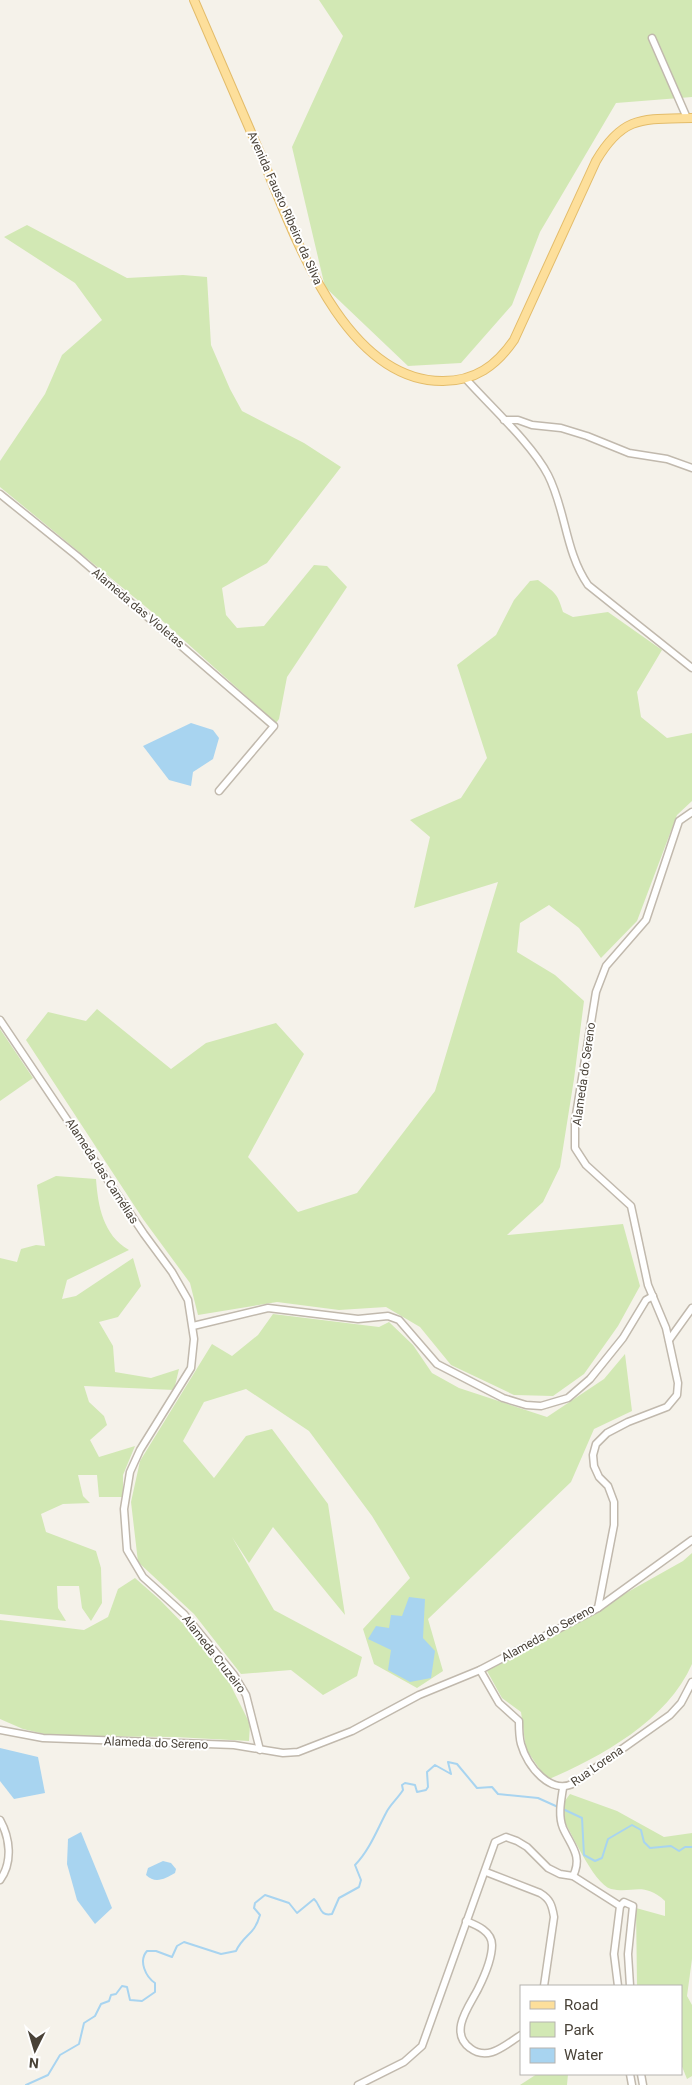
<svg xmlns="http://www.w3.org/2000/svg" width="692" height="2085" viewBox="0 0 692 2085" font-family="Roboto,sans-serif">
<rect width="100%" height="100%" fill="#f5f2ea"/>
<g fill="#d2e8b4">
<polygon points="319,0 692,0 692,97 616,103 540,232 512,305 461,363 408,366 325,287 292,147 343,36"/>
<polygon points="27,225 127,278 183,275 207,277 211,345 230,389 242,411 304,443 341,467 267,563 222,588 226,615 237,628 264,626 314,565 327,566 347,587 287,677 279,719 276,723 157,616 0,487 0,461 45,394 62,355 102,320 75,283 4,237"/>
<path d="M538 580C555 593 557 592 563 612L573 617 608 612 662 650 637 692 641 717 667 738 692 733V801L677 815 637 921 601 958 579 928 549 905 520 923 517 952 555 975 584 1001 574 1079 560 1167 543 1202 507 1235 623 1224 640 1286 618 1326 584 1374 553 1396 514 1395 451 1365 420 1327 386 1307 339 1310 277 1302 198 1315 190 1283 143 1219 26 1040 48 1012 86 1021 97 1009 171 1069 206 1043 276 1023 304 1054 248 1157 298 1212 357 1193 435 1091 498 882 414 908 430 837 410 820 461 798 487 758 457 665 496 635 514 600 530 581Z"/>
<polygon points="0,1029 33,1078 0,1101"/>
<path d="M56 1176 96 1179C98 1206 103 1235 129 1250L67 1280 62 1299 76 1296 133 1258 141 1286 118 1317 99 1322 113 1346 115 1372 151 1378 179 1369 174 1390 84 1386 89 1402 104 1416 107 1425 90 1440 99 1457 135 1446 123 1475V1497H99L97 1475H78L83 1496 90 1503 63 1504 41 1514 46 1532 96 1551 101 1568 102 1603 91 1621 82 1608 79 1586H57L58 1608 66 1621 0 1614V1258L17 1262 21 1249 36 1245 45 1246 37 1185Z"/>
<polygon points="273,1314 379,1327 389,1322 413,1345 432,1373 459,1388 547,1417 604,1379 625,1354 632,1411 594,1429 571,1482 428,1619 443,1671 417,1688 374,1664 363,1629 410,1578 372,1516 309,1431 246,1389 204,1402 183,1441 214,1478 246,1436 272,1429 328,1504 345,1615 273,1527 249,1563 232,1537 274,1610 362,1657 357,1676 323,1695 291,1670 241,1674 194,1614 138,1562 131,1502 140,1461 212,1344 232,1356 258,1335"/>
<path d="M692 1553V1664C668 1720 601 1757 547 1780L526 1749 521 1712 502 1698 487 1671 683 1561Z"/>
<polygon points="135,1578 160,1600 195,1636 229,1682 250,1724 249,1741 175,1737 53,1736 23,1729 0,1719 0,1620 84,1630 108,1617 118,1589"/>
<path d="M570 1794 617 1811 664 1837 692 1833V1959L687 1996 692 2005V2076L687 2079 681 2064V1986H637L636 1908 665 1916V1901C643 1881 633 1894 611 1889 593 1884 569 1827 558 1810Z"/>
<polygon points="537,2074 568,2074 567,2085 520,2085"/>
</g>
<g fill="#a8d4f0">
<polygon points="191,723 213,730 219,738 213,759 193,772 191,786 169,780 143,746"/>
<polygon points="409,1597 425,1599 423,1638 435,1651 431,1678 410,1682 388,1670 391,1650 368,1639 376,1626 389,1628 391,1615 402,1616"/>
<polygon points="0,1748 38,1757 45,1793 14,1799 0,1781"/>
<polygon points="81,1832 112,1908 95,1924 77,1900 67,1864 68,1839"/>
<path d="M163 1861 171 1863 176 1869 175 1873C165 1879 155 1884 146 1875L148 1868Z"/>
</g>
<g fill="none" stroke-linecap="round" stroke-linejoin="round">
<g stroke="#a8d4f0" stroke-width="2">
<polyline points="565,1810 582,1818 584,1855 595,1861 602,1858 608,1839 632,1825 641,1830 644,1842 650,1848 671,1846 679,1851 685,1847 692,1847"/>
<path d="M26 2085 48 2075 60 2055 79 2044 84 2023 95 2016 101 2004 109 2001 111 1995 116 1994 122 1986 127 1987 130 2000 142 2001 155 1992V1983C146 1977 138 1961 147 1951H156L172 1957 177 1946 184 1942 221 1954 236 1951C244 1934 254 1936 260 1915L254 1908 255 1903 265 1895 289 1903 297 1913 314 1899C321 1905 319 1917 332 1914L339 1898 359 1887 361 1880 355 1865C369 1851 377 1830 386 1813 389 1806 398 1798 403 1790L402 1785 405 1783 415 1785 417 1792 426 1790 428 1787 427 1772 435 1765 451 1774 448 1762 457 1764 477 1788 492 1787 498 1794 538 1798 558 1807"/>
</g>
<defs>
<g id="minor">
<polyline points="652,38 687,118"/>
<path d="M466 379C490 406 532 444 548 475 566 510 565 552 588 585L692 668"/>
<polyline points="504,420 518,420 532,425 561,428 587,436 629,453 667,459 692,468"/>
<polyline points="0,494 77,556 274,726 219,791"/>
<polyline points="0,1020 144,1234 172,1272 188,1300 194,1339 191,1368 140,1450 130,1472 124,1509 127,1550 143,1577 184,1614 234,1675 246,1695 260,1750"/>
<polyline points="193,1326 268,1308 358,1319 388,1316 399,1320 437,1364 503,1398 526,1405 541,1406 568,1398 590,1379 623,1338 646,1300 653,1296"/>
<polyline points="669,1340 692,1308"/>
<polyline points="598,1608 614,1525 614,1502 608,1486 599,1477 594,1466 593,1455 596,1444 607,1433 628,1422 667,1407 677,1395 678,1383 666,1328 648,1285 631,1206 586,1165 575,1148 575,1121 596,992 606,966 646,920 679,821 692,812"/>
<path d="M480 1670 499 1703 519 1721C519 1728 519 1737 521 1744 527 1766 551 1796 574 1783L670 1715 681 1703 692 1682"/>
<polyline points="0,1730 43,1738 234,1745 283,1753 298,1752 352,1731 419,1695 480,1670 598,1608 692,1540"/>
<path d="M563 1788C561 1801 558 1816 563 1828 571 1846 583 1856 573 1876"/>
<path d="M0 1820C10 1838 13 1862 0 1880"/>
<path d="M486 1872 540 1893C550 1899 552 1905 554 1917L544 1986"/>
<path d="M466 1921C476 1925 492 1931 492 1945 492 1958 484 1977 478 1989 470 2005 448 2032 470 2048 488 2062 505 2045 521 2035"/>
<polyline points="618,1986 614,1954 620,1906 624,1902 633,1906 628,1954 630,1986"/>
<polyline points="630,2074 632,2085"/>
<polyline points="641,2074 643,2085"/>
<polyline points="358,2085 404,2062 422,2046 495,1842 506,1837 517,1841 527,1847 548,1868 560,1874 573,1876 620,1906"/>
</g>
<path id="major" d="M194 0C216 51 238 102 260 153 292 228 342 382 443 381 475 381 496 366 514 340L596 161C623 115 643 119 692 118"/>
</defs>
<use href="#minor" stroke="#c1b9ad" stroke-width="9"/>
<use href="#major" stroke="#e3bc6a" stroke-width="10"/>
<use href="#minor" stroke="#fff" stroke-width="6"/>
<use href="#major" stroke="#fddf9b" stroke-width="8"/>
</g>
<g text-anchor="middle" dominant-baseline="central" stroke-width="4" stroke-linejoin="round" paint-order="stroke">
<g font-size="12" fill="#494238" stroke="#fff">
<text transform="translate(285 208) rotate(66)">Avenida Fausto Ribeiro da Silva</text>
<text transform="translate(138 608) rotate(40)">Alameda das Violetas</text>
<text transform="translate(584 1074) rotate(-82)">Alameda do Sereno</text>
<text transform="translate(102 1171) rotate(57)">Alameda das Camélias</text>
<text transform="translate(548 1633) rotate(-29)">Alameda do Sereno</text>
<text transform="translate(214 1654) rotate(52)">Alameda Cruzeiro</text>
<text transform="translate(156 1743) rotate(2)">Alameda do Sereno</text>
<text transform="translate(597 1766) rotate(-35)">Rua Lorena</text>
</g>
</g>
<rect x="520" y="1985" width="162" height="90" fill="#ffffff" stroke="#b6b3af"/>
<rect x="530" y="2001" width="25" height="8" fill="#fddf9b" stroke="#b6b3af"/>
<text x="564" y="2010" font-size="15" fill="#494238">Road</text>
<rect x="530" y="2022" width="25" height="15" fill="#d2e8b4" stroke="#b6b3af"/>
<text x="564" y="2035" font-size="15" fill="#494238">Park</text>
<rect x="530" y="2048" width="25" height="15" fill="#a8d4f0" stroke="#b6b3af"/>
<text x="564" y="2060" font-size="15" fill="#494238">Water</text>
<g transform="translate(35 2050) rotate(185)" stroke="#ffffff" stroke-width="4" paint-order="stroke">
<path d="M0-4L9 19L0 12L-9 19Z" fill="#494238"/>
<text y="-8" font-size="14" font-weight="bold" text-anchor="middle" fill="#494238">N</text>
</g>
</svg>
